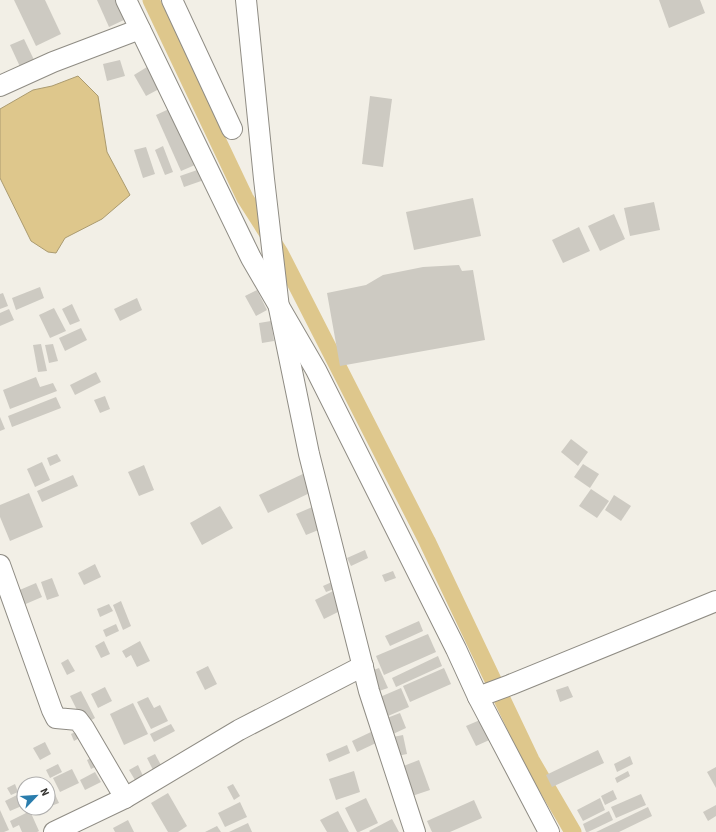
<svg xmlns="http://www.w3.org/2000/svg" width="716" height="832" viewBox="0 0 716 832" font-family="'Source Sans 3',sans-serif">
<rect width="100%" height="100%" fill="#f2efe6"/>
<polygon fill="#dec78c" stroke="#ab9b70" points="78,76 98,96 107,152 130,195 102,219 65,238 56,253 48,252 31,241 0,178 0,109 33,90 52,86"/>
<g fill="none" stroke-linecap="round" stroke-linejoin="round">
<polyline stroke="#dec78c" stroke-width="17" points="151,0 245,198 280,253 427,541 531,760 573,832"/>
</g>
<g fill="#cdcac2">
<polygon points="14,0 45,0 61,34 36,46"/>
<polygon points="97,0 118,0 126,19 109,27"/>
<polygon points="659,0 700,0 705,13 669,28"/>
<polygon points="24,39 36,64 22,71 10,45"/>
<polygon points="120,60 125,76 107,81 103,64"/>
<polygon points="147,67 159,89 146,96 134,75"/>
<polygon points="370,96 392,99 383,167 362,164"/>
<polygon points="169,109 195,165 181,171 156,115"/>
<polygon points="163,146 173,172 165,175 155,150"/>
<polygon points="146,147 155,174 143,178 134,150"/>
<polygon points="200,169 204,180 184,187 180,176"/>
<polygon points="473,198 481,236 414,250 406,212"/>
<polygon points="654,202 660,230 630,236 624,208"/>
<polygon points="614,214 625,239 600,251 588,226"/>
<polygon points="579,227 590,251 563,263 552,240"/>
<polygon points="459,265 462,271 473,270 485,340 340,366 327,293 366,285 383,275 423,267"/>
<polygon points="40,287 44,298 16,310 12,298"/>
<polygon points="257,290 267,310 256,316 245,296"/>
<polygon points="3,293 8,306 0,309 0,294"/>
<polygon points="137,298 142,310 120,321 114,309"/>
<polygon points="72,304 80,321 70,325 62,309"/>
<polygon points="54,308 66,331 50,338 39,315"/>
<polygon points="9,309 14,320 0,326 0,313"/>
<polygon points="271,321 274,341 262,343 259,323"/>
<polygon points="81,328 87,340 65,351 59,338"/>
<polygon points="41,344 47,371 38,372 33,345"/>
<polygon points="53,344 58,361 49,363 45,345"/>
<polygon points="96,372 101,382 75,395 70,385"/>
<polygon points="36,377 40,387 53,383 57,391 10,409 3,390"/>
<polygon points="105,396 110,409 100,413 94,400"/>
<polygon points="56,397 61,408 12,427 8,416"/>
<polygon points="0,417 5,429 0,431"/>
<polygon points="571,439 588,452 578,466 561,452"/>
<polygon points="57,454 61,461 50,466 47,458"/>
<polygon points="42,462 50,480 35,487 27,469"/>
<polygon points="583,464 599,474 590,488 574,477"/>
<polygon points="144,465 154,490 139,496 128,472"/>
<polygon points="309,471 318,489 268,513 259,495"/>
<polygon points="73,475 78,486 42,502 37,491"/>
<polygon points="591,489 609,501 597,518 579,506"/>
<polygon points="29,493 43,527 10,541 0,517 0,505"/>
<polygon points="614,495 631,506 621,521 605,510"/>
<polygon points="317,505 326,527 306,535 296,514"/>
<polygon points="220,506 233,528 202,545 190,523"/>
<polygon points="365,550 368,558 351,566 347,558"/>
<polygon points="95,564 101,577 84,585 78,573"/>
<polygon points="393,571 396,578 385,582 382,575"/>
<polygon points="52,578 59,596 47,600 41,582"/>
<polygon points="334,581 337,588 326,592 323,586"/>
<polygon points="36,583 42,597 21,606 15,592"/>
<polygon points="333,591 342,610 324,619 315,600"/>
<polygon points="121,601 131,626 123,630 113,605"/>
<polygon points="109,604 113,611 100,617 97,609"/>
<polygon points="419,621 423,631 390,646 385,636"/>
<polygon points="116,624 119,631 106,637 103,630"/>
<polygon points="428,634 436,652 384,675 376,656"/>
<polygon points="104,641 110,654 101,658 95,646"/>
<polygon points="140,641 150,661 137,667 131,655 126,658 122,651"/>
<polygon points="438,656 442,666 396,687 392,678"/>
<polygon points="68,659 75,671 67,675 61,663"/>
<polygon points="208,666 217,684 205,690 196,672"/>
<polygon points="379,668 388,688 379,691 371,671"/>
<polygon points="444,668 451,684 410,702 403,686"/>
<polygon points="568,686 573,697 560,702 556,690"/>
<polygon points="105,687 112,701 98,708 91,694"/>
<polygon points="401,688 409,707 388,716 380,697"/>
<polygon points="81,691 95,718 84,724 70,696"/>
<polygon points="148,697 154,708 160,705 168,721 151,729 137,702"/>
<polygon points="133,703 148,734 124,745 110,714"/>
<polygon points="400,713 406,728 393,734 387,718"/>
<polygon points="487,717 496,737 476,746 466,726"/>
<polygon points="171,724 175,731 154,742 150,734"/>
<polygon points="80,730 83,736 74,741 71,734"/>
<polygon points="371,732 376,743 357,752 352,741"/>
<polygon points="403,735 407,754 397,756 393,737"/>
<polygon points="45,742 51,754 40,760 33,748"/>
<polygon points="347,745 350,753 329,762 326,754"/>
<polygon points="598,750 604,763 552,787 546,775"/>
<polygon points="155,754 162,767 154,772 147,758"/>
<polygon points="630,756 633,764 617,772 614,764"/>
<polygon points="93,757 97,766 91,769 87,760"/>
<polygon points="419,760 430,790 412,796 401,767"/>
<polygon points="58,764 62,772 50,778 46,770"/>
<polygon points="138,765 143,776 135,780 129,770"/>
<polygon points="716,767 716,788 707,772"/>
<polygon points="72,769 79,783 60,792 53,778"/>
<polygon points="354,771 360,792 336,800 329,779"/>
<polygon points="628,771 630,776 617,783 615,778"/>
<polygon points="95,772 101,782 85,790 80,780"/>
<polygon points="15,784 18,792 11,795 7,788"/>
<polygon points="233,784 240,796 234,800 227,787"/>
<polygon points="53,790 59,803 51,806 48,801 48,792"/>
<polygon points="613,790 617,799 605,805 601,796"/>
<polygon points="168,793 187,826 178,832 168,832 151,803"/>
<polygon points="19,794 24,805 10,811 5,801"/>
<polygon points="641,794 646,805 616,818 611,807"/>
<polygon points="366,798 378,823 359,832 357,832 345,808"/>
<polygon points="600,798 605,810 583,821 577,810"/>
<polygon points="474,800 482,818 450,832 432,832 427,821"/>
<polygon points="240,802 247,817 225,827 218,813"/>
<polygon points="716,805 716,816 708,821 703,812"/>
<polygon points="648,807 652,816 619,832 596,832"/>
<polygon points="0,810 9,830 4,832 0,832"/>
<polygon points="30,811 39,831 37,832 22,832 19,825 13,828 10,821"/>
<polygon points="338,811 349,832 327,832 320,820"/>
<polygon points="609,811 613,820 588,832 586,832 583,824"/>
<polygon points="392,819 399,832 370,832 369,831"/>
<polygon points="128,820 134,832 115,832 113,828"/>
<polygon points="248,823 252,832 229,832"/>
<polygon points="217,826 221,832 205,832"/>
</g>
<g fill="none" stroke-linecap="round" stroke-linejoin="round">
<defs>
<g id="minor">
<polyline points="126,0 251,258 316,370 456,649 478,697 549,832"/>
<polyline points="172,0 232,129"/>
<polyline points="246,0 264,179 279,308 309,454 369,691 415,832"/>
<polyline points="0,86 53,62 140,29"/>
<polyline points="0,565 52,710 56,718 78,720 84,728 125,798"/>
<polyline points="478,697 510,685 716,601"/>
<polyline points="54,832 125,798 239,730 363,666"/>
</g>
</defs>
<use href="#minor" stroke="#8f8c84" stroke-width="22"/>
<use href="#minor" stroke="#fff" stroke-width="20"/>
</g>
<g transform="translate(36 796) rotate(65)"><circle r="19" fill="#ffffff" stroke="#aeadac"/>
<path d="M0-3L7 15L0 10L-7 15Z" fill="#2a7dad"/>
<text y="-6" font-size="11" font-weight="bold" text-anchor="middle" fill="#343330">N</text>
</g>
</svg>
